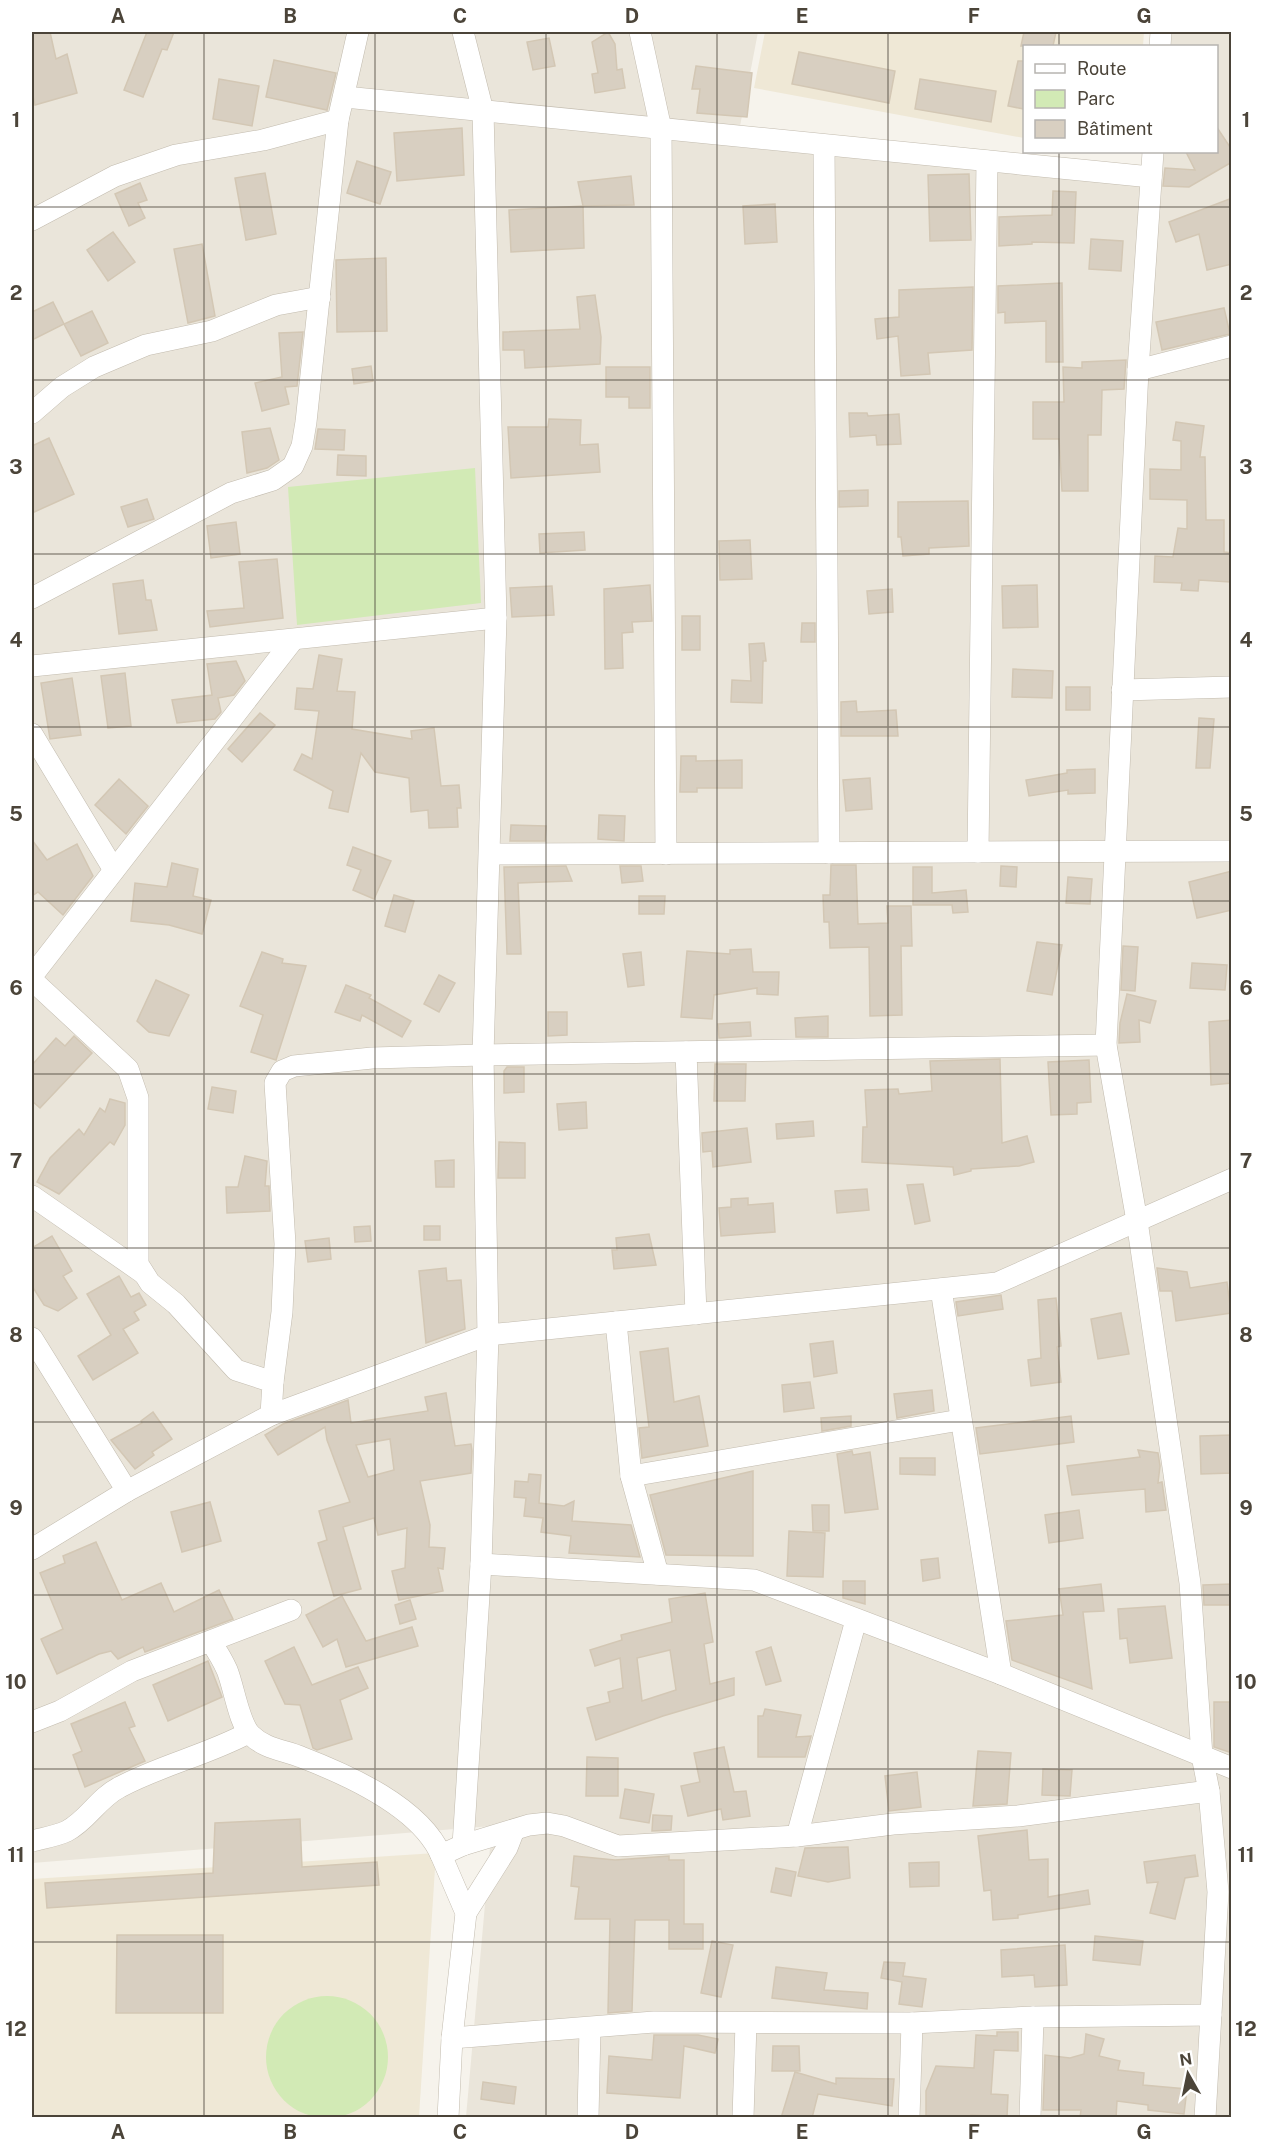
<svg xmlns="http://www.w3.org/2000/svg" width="1263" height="2149" viewBox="0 0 1263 2149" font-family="'Public Sans',sans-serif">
<rect width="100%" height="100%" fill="#f6f3ec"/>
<polygon fill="#eae5da" points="32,32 758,32 736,147 1158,184 1160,152 1216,152 1216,46 1168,46 1169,32 1231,32 1231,2117 466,2117 492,1826 32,1863"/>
<g fill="#efe8d6">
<polygon points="765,32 1144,32 1143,46 1024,46 1024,138 754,88"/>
<polygon points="436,1853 419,2117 32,2118 32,1879"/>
</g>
<g fill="#d2eab5">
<polygon points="475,468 481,603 297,625 288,487"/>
<circle cx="327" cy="2057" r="61"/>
</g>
<g fill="#d8cfc1" stroke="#d3c7b4" stroke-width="1.5" fill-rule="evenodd">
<polygon points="50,32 56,59 67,54 77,93 35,105 32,92 32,33"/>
<polygon points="147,32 174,32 167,50 162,49 143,97 124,90"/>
<polygon points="608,32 615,44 617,70 622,69 625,88 595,93 592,74 598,73 592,42"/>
<polygon points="1024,32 1056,32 1053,46 1021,46"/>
<polygon points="549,38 555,66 533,70 527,42"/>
<polygon points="799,52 895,71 889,103 792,84"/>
<polygon points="274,60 336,73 327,110 266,97"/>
<polygon points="1018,61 1024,61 1024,109 1008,106"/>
<polygon points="696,66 752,73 747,117 697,113 700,89 692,89"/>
<polygon points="219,79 259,86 252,126 213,119"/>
<polygon points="920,79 996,91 991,122 915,109"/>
<polygon points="1216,126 1232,150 1232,162 1189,187 1163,186 1165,168 1195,170 1186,152 1216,152"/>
<polygon points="462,128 464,175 397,181 394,133"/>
<polygon points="357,161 391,172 380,204 347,193"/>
<polygon points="265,173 276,234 246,240 235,178"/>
<polygon points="969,174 971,240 930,241 928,175"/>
<polygon points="631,176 634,205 583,206 578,182"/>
<polygon points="140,183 147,200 138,203 145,218 129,226 115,194"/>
<polygon points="1053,191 1076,192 1074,243 1032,242 1032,244 999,246 999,217 1052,215"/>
<polygon points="1232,198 1232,264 1207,270 1199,234 1176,242 1169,222"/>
<polygon points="775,204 777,242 745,244 743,206"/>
<polygon points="583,206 584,248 511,252 509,210"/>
<polygon points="113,232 135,262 108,281 87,250"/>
<polygon points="1091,239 1123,241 1121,271 1089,269"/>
<polygon points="202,244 215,316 188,323 174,249"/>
<polygon points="386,258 387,331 337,332 336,260"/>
<polygon points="1062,283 1063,362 1046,362 1046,321 1005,323 1005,312 998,313 998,286"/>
<polygon points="973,287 972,350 928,353 930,374 901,376 898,336 877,339 875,319 899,317 899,290"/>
<polygon points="595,295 601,337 600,364 525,368 524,350 503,350 503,332 580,329 577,297"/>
<polygon points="53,302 64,324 32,340 32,312"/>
<polygon points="1224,308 1230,334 1162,350 1156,322"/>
<polygon points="92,311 108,343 81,356 64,324"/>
<polygon points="303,332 297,386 285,387 289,404 262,411 255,383 282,377 279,333"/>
<polygon points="1126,360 1124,389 1102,390 1101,435 1088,435 1088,491 1062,491 1059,439 1033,439 1033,402 1064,402 1063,367 1082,368 1082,362"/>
<polygon points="371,366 373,381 354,384 352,369"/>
<polygon points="606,367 650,367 650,408 629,408 629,397 606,397"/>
<polygon points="849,413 867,413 868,416 899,414 901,444 877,445 876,435 850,437"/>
<polygon points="549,419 581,420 580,445 598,444 600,472 511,478 508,427 548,427"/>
<polygon points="1176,422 1204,426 1200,457 1205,457 1206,520 1224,520 1224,552 1232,553 1230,582 1199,580 1198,591 1181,590 1182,583 1154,582 1155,556 1173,557 1178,528 1187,529 1187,500 1150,499 1150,469 1181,470 1181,441 1173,440"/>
<polygon points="270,428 279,460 267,468 247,473 242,432"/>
<polygon points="318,429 345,430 344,450 315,449"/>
<polygon points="49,438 74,494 32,513 32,446"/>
<polygon points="338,455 366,456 366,476 337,475"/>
<polygon points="868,490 868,506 839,507 839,491"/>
<polygon points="147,499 154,519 128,527 121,507"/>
<polygon points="968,501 969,546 929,548 929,554 903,556 901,537 898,537 898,502"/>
<polygon points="236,522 240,554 211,558 207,526"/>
<polygon points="584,532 585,550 540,553 539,534"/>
<polygon points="750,540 752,579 720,580 719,541"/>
<polygon points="277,559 283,618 210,627 207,611 244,608 239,562"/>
<polygon points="143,580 146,600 151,600 157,630 119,634 113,584"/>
<polygon points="650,585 652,621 632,622 633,632 622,633 623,668 605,669 604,589"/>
<polygon points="1037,585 1038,627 1003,628 1002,586"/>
<polygon points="552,586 554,615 512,617 510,588"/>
<polygon points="892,589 893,612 869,614 867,591"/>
<rect x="682" y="616" width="18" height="34"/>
<polygon points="802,623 815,623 815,642 801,642"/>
<polygon points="764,643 766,661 763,661 762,703 731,702 732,680 751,681 749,644"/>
<polygon points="319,655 342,659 337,691 355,692 352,729 412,739 411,731 434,728 441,786 459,785 461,808 457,808 458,827 429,828 428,810 411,812 409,778 375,772 361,753 348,812 329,808 333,791 294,770 302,754 312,759 319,711 295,709 297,688 313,689"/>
<polygon points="236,661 245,681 234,695 218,698 221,712 215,719 177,723 172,700 212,695 207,664"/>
<polygon points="1013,669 1053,671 1052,698 1012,697"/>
<polygon points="125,673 131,726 108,728 101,676"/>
<polygon points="72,678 81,735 50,739 41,683"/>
<rect x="1066" y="687" width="24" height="23"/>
<polygon points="856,701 857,712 896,710 898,736 841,736 841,702"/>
<polygon points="260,713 275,725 242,762 228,749"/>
<polygon points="1199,718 1214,719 1210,768 1196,768"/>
<polygon points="681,756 696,756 696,761 742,760 742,788 697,788 697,792 680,792"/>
<polygon points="1095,769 1095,793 1068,794 1068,790 1029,796 1026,780 1067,773 1067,770"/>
<polygon points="870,778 872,809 846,811 843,780"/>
<polygon points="119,779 148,806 126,834 95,805"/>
<polygon points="599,815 625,816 624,841 598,839"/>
<polygon points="511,825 546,826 545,841 510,841"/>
<polygon points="32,840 47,860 77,844 93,876 63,915 38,892 32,896"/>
<polygon points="353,847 391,861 374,899 353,890 361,870 347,865"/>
<polygon points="172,863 198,869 193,896 211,900 202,934 169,925 131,921 135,883 167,887"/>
<polygon points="831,865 856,865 858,924 888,923 887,906 911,906 912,946 901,946 902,1015 870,1016 869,947 830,948 829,922 824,922 823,895 830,895"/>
<polygon points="566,866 572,881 518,883 521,954 507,954 504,867"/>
<polygon points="620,866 641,866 643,881 622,883"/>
<polygon points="1001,866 1017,867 1016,887 1000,886"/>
<polygon points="913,867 932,867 932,893 966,890 968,912 953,913 952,905 913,905"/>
<polygon points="1232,871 1232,910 1197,918 1189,882"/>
<polygon points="1068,877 1092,879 1090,904 1066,903"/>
<polygon points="394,895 414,901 405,932 385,926"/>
<polygon points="639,896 665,896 664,914 639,914"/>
<polygon points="1037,942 1062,945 1052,995 1027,991"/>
<polygon points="1123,946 1138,947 1135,991 1121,990"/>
<polygon points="751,949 753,972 779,972 778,995 757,994 757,988 714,995 712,1019 681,1017 687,951 730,954 730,950"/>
<polygon points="262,952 283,959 282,963 306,966 276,1060 251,1052 263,1015 240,1006"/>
<polygon points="641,952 644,985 628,987 623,954"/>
<polygon points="1192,963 1227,965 1225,990 1190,988"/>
<polygon points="439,975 455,983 439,1012 424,1004"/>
<polygon points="156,980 189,995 169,1036 149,1032 137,1021"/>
<polygon points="346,985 371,995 369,998 411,1021 402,1037 362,1015 360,1021 335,1012"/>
<polygon points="1127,994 1156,1001 1150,1023 1139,1020 1140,1042 1119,1043 1120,1023"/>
<polygon points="548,1012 567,1012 567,1035 548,1036"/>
<polygon points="828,1016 828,1037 796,1037 795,1018"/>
<polygon points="1232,1020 1232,1083 1211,1085 1209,1022"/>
<polygon points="750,1022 751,1036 719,1038 718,1024"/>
<polygon points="74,1036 92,1053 40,1108 32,1101 32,1065 56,1038 65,1046"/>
<polygon points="1000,1059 1002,1143 1027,1136 1034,1162 1019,1166 971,1169 971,1171 954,1175 953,1167 862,1162 863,1127 867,1127 865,1090 898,1089 899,1094 932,1091 930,1061"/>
<polygon points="1089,1060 1091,1102 1077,1103 1077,1114 1051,1115 1048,1062"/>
<polygon points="715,1064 746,1064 745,1101 714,1101"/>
<polygon points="507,1067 524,1067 524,1092 504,1093 504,1071"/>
<polygon points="212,1087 236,1091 233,1113 208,1109"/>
<polygon points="110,1099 125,1103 125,1125 114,1145 110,1142 59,1194 37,1182 50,1158 79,1129 84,1135 100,1108 105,1112"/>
<polygon points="586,1102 587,1128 559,1130 557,1104"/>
<polygon points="813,1121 814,1136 777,1139 776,1124"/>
<polygon points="747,1128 751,1162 713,1167 712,1151 703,1152 702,1133"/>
<polygon points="499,1142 525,1143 525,1178 498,1178"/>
<polygon points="245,1156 267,1161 265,1186 269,1186 270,1211 227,1213 226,1187 238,1187"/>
<polygon points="454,1160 454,1187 436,1187 435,1161"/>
<polygon points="923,1184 930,1221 915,1224 907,1185"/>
<polygon points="867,1189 869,1210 837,1213 835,1191"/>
<polygon points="748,1198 748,1205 773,1203 775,1232 721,1236 719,1208 731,1207 731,1199"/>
<polygon points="370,1226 371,1241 355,1242 354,1227"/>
<rect x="424" y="1226" width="16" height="14"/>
<polygon points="649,1234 656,1265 614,1269 612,1250 617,1250 616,1238"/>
<polygon points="52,1236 72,1271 63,1276 77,1298 58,1311 44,1305 32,1286 32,1248"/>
<polygon points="329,1238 331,1259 308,1262 305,1241"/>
<polygon points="446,1268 447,1281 461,1280 465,1329 426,1343 419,1271"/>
<polygon points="1157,1268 1187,1272 1190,1288 1227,1282 1231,1313 1176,1321 1172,1291 1160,1291"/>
<polygon points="119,1276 131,1297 139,1293 146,1305 134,1312 139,1320 123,1329 138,1353 93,1380 78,1356 111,1335 87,1294"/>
<polygon points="1001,1295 1003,1309 958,1316 956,1302"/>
<polygon points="1056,1298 1061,1346 1057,1347 1061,1382 1031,1386 1028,1360 1041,1358 1038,1300"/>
<polygon points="1121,1313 1129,1354 1098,1359 1091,1319"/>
<polygon points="833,1341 837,1373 814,1377 810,1344"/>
<polygon points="668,1348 674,1402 699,1396 708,1446 642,1458 639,1428 649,1427 640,1352"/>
<polygon points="810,1382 814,1408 784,1412 782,1385"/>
<polygon points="932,1390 934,1411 897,1418 894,1394"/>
<path d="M446 1393 455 1446 471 1444 472 1451 471 1473 420 1481 430 1525 429 1547 445 1548 443 1569 438 1568 443 1591 399 1600 392 1571 405 1568 407 1528 378 1535 374 1518 343 1527 361 1589 334 1596 318 1543 327 1540 319 1511 350 1502 327 1440 325 1427 278 1455 265 1435 283 1424 348 1400 351 1423 428 1411 425 1397ZM390 1439 394 1470 368 1477 356 1445Z"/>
<polygon points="153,1412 172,1439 152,1452 154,1455 135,1469 111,1440 142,1423 141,1421"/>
<polygon points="851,1416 851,1426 822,1431 821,1418"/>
<polygon points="1071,1416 1074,1442 980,1454 976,1428"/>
<polygon points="1232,1435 1232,1473 1201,1474 1200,1436"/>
<polygon points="1138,1450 1158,1453 1160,1466 1158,1483 1162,1482 1166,1510 1146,1512 1145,1489 1072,1495 1067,1466 1140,1457"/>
<polygon points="852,1451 853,1455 870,1452 878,1509 845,1513 837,1454"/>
<polygon points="900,1458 935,1458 935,1475 900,1474"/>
<polygon points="753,1471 753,1556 666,1555 650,1495"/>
<polygon points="529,1474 541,1475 539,1503 564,1506 574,1501 572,1521 631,1525 640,1557 569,1553 571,1536 541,1532 543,1518 524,1516 526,1498 514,1497 515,1481 528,1482"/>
<polygon points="210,1502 221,1541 182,1552 171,1512"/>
<polygon points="812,1505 829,1505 829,1531 813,1531"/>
<polygon points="1079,1510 1083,1538 1049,1543 1045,1515"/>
<polygon points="789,1531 825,1533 823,1577 787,1576"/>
<polygon points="96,1542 122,1600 161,1583 174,1612 219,1590 233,1619 145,1652 143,1647 118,1659 111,1651 99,1654 57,1674 41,1639 63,1629 40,1573 65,1563 63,1556"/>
<polygon points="938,1558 940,1578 923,1581 921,1560"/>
<polygon points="843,1581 865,1581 865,1604 843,1598"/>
<polygon points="1101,1584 1104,1611 1083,1612 1092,1689 1012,1660 1006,1621 1063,1615 1059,1589"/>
<polygon points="1232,1584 1232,1605 1204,1605 1203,1585"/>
<path d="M705 1593 713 1642 704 1644 710 1684 734 1678V1695L663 1716 596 1740 587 1708 610 1702 608 1692 623 1688 620 1658 595 1666 590 1650 622 1640 621 1635 672 1622 669 1599ZM670 1650 676 1690 642 1701 637 1658Z"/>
<polygon points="342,1596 366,1641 412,1627 418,1646 346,1667 337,1639 323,1647 306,1615"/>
<polygon points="410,1600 416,1619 400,1624 395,1605"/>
<polygon points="1165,1606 1172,1658 1130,1663 1127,1638 1120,1639 1118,1609"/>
<polygon points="294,1647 312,1685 358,1667 368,1688 340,1700 352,1739 317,1750 313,1748 300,1705 285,1704 265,1661"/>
<polygon points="771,1647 781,1681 766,1685 756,1652"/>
<polygon points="208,1661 222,1697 168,1721 153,1685"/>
<polygon points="125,1702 135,1726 129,1728 145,1761 85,1787 73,1755 82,1751 71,1724"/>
<polygon points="1214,1702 1232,1702 1232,1753 1214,1747"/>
<polygon points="765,1709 801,1715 796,1737 811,1736 805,1757 758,1757 758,1716 763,1716"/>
<polygon points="724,1747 734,1792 746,1791 750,1816 723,1820 721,1809 688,1816 681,1786 700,1782 694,1753"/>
<polygon points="978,1751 1011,1753 1007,1804 973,1806"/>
<polygon points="587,1757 618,1758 618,1796 586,1796"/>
<polygon points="1043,1769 1072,1770 1070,1796 1042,1795"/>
<polygon points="917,1772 921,1807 889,1811 885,1776"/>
<polygon points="625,1789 654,1794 649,1823 620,1818"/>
<polygon points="653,1815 672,1816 671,1830 652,1831"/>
<polygon points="300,1819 302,1867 377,1862 379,1885 47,1908 45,1883 213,1873 215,1823"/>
<polygon points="1027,1830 1029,1860 1048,1859 1048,1897 1088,1890 1090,1904 1018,1915 1018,1918 993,1920 991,1890 984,1891 978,1836"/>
<polygon points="848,1847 850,1878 828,1882 798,1876 805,1848"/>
<polygon points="1195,1855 1198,1876 1185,1878 1175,1919 1150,1913 1158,1882 1147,1883 1144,1862"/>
<polygon points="574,1856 615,1860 669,1856 669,1860 684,1860 684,1924 703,1924 703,1949 669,1949 669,1920 635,1920 632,2011 608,2013 610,1919 575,1919 579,1887 571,1886"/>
<polygon points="939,1862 939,1886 910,1887 909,1863"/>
<polygon points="776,1868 796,1872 791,1896 771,1892"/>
<polygon points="117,1935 223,1935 223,2013 116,2013"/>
<polygon points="1095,1936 1143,1941 1140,1965 1093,1960"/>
<polygon points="712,1941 733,1945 721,1997 701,1993"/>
<polygon points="1065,1945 1067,1985 1035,1987 1034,1975 1002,1977 1001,1950"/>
<polygon points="884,1962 905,1963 903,1976 926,1979 922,2007 899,2004 902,1982 881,1978"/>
<polygon points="776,1967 827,1973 824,1990 868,1993 867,2009 772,1998"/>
<polygon points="997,2032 1018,2032 1018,2051 994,2050 991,2094 1008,2095 1007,2117 971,2115 971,2118 926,2118 926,2091 936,2066 974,2068 976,2035 997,2036"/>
<polygon points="1086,2034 1104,2039 1099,2056 1120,2061 1118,2070 1144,2073 1143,2085 1187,2089 1184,2114 1148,2110 1148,2105 1117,2101 1116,2118 1080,2118 1081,2110 1043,2110 1045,2055 1070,2058 1084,2054"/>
<polygon points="654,2035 698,2035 718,2039 715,2053 684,2046 680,2098 607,2093 609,2056 652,2060"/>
<polygon points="773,2046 799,2046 800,2071 772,2071"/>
<polygon points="795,2072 836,2084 836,2078 894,2079 892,2106 818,2094 812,2118 781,2118"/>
<polygon points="483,2082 516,2087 514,2104 481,2099"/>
</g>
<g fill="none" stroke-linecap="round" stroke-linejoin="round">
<defs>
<g id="minor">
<polyline points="463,32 483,111 496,618 483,1055 488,1335 481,1564 463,1845"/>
<polyline points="640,32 661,129 666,854"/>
<polyline points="1160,46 1161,32"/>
<polyline points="345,97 1151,177"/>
<polyline points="824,145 829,853"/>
<polyline points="1153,152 1138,370 1106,1045 1137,1221 1190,1583 1202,1756 1209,1791 1218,1892 1205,2118"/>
<polyline points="32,220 115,176 176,155 263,140 338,120"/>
<polyline points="1138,370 1232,346"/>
<polyline points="32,413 62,387 94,367 146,345 212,331 276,305 320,297"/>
<polyline points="32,598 231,493 273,480 293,466 302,446 306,422 338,120 358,32"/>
<polyline points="32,666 496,618"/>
<polyline points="1122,690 1232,687"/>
<polyline points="32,734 114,870"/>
<polyline points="978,852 987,161"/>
<polyline points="490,854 1232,851"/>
<polyline points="32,976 293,640"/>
<polyline points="32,980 128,1069 138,1098 138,1264 150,1283 176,1304 236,1370 273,1382 271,1415"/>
<polyline points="686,1052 696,1314"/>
<polyline points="32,1196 143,1273"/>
<polyline points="941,1289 1001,1674"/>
<polyline points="616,1322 631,1476 658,1574"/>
<polyline points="32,1338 127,1491"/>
<polyline points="273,1382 282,1312 285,1244 275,1083 282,1071 294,1066 372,1058 483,1055 1106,1045"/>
<polyline points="631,1476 960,1420"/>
<polyline points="32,1549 127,1491 271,1415 488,1335 997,1283 1232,1179"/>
<polyline points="481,1564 754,1580 1001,1674 1232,1768"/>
<path d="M211 1642C217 1651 223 1661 227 1670 234 1687 239 1724 251 1735 265 1749 284 1750 301 1757 348 1775 420 1807 441 1855"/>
<polyline points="32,1722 60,1711 132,1671 291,1610"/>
<polyline points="797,1836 856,1620"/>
<path d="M32 1841C43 1838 57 1836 67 1831 88 1820 98 1798 120 1787 161 1765 207 1755 248 1733"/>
<polyline points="466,1913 507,1848 514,1830"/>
<polyline points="452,2038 654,2022 912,2023 1033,2017 1211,2015"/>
<polyline points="448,2118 452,2038 466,1913 441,1855 463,1845 529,1825 547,1823 564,1826 618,1846 797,1836 893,1824 1018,1816 1209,1791"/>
<polyline points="588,2118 590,2028"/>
<polyline points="743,2118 746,2023"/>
<polyline points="909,2118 912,2023"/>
<polyline points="1030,2118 1033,2017"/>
</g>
</defs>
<use href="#minor" stroke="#c2bbae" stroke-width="22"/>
<use href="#minor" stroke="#fff" stroke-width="21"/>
</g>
<path fill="none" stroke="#4b4439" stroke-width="1.5" stroke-opacity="0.55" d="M204 32V2118M375 32V2118M546 32V2118M717 32V2118M888 32V2118M1059 32V46M1059 152V2118M32 207H1232M32 380H1232M32 554H1232M32 727H1232M32 901H1232M32 1074H1232M32 1248H1232M32 1422H1232M32 1595H1232M32 1769H1232M32 1942H1232"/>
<rect width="1263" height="2149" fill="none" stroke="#ffffff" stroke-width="66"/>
<rect x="1023" y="45" width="195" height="108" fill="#ffffff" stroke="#b7b4b0" stroke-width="1.5"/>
<rect x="1035" y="64" width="30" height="9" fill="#ffffff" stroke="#b7b4b0" stroke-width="1.5"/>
<text x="1077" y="75" font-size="18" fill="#4b4439">Route</text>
<rect x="1035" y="90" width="30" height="18" fill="#d2eab5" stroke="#b7b4b0" stroke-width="1.5"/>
<text x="1077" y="105" font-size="18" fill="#4b4439">Parc</text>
<rect x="1035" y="120" width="30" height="18" fill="#d8cfc1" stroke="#b7b4b0" stroke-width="1.5"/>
<text x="1077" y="135" font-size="18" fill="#4b4439">Bâtiment</text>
<g transform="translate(1188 2074) rotate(351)" stroke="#ffffff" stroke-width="4.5" paint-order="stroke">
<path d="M0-4.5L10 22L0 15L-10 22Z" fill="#4b4439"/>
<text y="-9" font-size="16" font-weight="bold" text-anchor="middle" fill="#4b4439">N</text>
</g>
<rect x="33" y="33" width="1197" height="2083" fill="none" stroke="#4b4439" stroke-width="2"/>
<g font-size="20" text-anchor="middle" font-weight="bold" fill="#4b4439">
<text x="118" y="23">A</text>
<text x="290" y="23">B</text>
<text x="460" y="23">C</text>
<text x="632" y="23">D</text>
<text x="802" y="23">E</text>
<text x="974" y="23">F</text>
<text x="1144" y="23">G</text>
<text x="16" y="127">1</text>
<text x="1246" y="127">1</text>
<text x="16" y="300">2</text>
<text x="1246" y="300">2</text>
<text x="16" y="474">3</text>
<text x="1246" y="474">3</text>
<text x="16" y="647">4</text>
<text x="1246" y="647">4</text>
<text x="16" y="821">5</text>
<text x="1246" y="821">5</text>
<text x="16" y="995">6</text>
<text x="1246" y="995">6</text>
<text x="16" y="1168">7</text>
<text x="1246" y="1168">7</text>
<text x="16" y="1342">8</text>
<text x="1246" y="1342">8</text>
<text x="16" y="1515">9</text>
<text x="1246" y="1515">9</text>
<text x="16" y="1689">10</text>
<text x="1246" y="1689">10</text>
<text x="16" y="1862">11</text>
<text x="1246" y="1862">11</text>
<text x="16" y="2036">12</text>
<text x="1246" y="2036">12</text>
<text x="118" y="2139">A</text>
<text x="290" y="2139">B</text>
<text x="460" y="2139">C</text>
<text x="632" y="2139">D</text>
<text x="802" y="2139">E</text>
<text x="974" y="2139">F</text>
<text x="1144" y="2139">G</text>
</g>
</svg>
